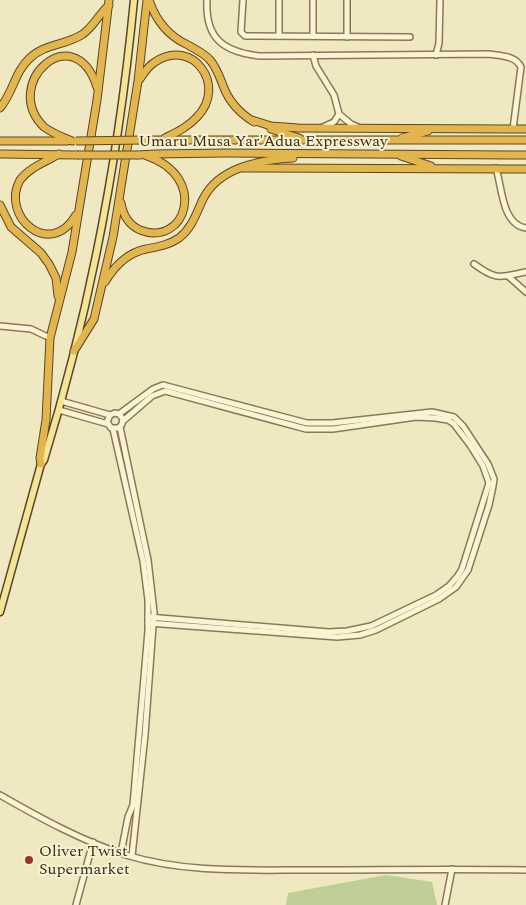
<svg xmlns="http://www.w3.org/2000/svg" width="526" height="905" viewBox="0 0 526 905" font-family="Spectral,serif">
<rect width="100%" height="100%" fill="#f0e8c0"/>
<polygon fill="#bfce94" points="386,875 432,882 437,905 286,905 288,893"/>
<g fill="none" stroke-linecap="round" stroke-linejoin="round">
<defs>
<g id="minor">
<path d="M207 0C205 39 224 52 260 56L489 54C500 56 515 55 521 67L513 129"/>
<polyline points="243,0 241,32 245,36 410,37"/>
<polyline points="279,0 279,36"/>
<polyline points="313,36 313,0"/>
<polyline points="347,37 347,0"/>
<polyline points="313,55 316,66 334,95 339,114"/>
<polyline points="436,55 439,43 440,0"/>
<polyline points="323,127 334,122 339,114 351,124 358,127"/>
<path d="M496 168C502 187 502 225 526 228"/>
<path d="M474 264C497 281 500 277 526 272"/>
<polyline points="508,276 526,292"/>
<polyline points="0,326 31,329 50,338"/>
<polyline points="61,401 110,415"/>
<polyline points="59,410 108,424"/>
<polyline points="119,414 123,419 122,424 119,428 111,428 107,422 110,415 115,413 119,414 153,389 163,385 307,423 332,423 432,412 454,417 463,426 488,464 494,479 493,486 489,505 468,570 456,587 439,599 376,630 360,635 337,637 148,623"/>
<polyline points="123,421 152,396 165,391 306,429 333,429 416,417 435,418 448,420 454,424 470,445 483,466 489,483 462,569 457,577 449,586 436,595 371,626 347,631 329,632 148,617"/>
<polyline points="120,427 148,560 154,612 145,735 132,856"/>
<polyline points="113,429 143,561 148,600 148,631 133,805 128,817 121,853"/>
<path d="M0 795C40 818 82 841 126 855 185 873 246 870 307 870 380 870 453 869 526 870"/>
<polyline points="76,905 93,842"/>
<polyline points="445,905 452,869"/>
</g>
<path id="major" d="M0 612 41 464 44 460C90 310 119 156 134 0"/>
<g id="highway">
<path d="M149 0C156 21 168 36 188 45 196 50 204 53 210 60 217 68 220 78 224 88 230 103 241 114 254 122"/>
<path d="M140 79C144 73 148 66 155 62 192 37 228 85 197 117 188 127 177 132 165 138"/>
<path d="M0 108C13 93 15 71 30 58 44 44 67 45 83 34 94 26 99 14 109 5"/>
<polyline points="252,120 271,126 298,128 526,129"/>
<polyline points="271,129 299,138"/>
<polyline points="402,138 428,131"/>
<polyline points="143,140 526,140"/>
<polyline points="0,141 67,141"/>
<path d="M72 141C62 137 52 133 44 127 0 84 74 16 97 87"/>
<polyline points="0,154 77,155"/>
<path d="M59 154C46 162 30 167 20 180 0 216 50 260 76 215"/>
<polyline points="138,155 156,154 226,153 526,155"/>
<polyline points="401,156 431,166"/>
<polyline points="242,168 526,169"/>
<path d="M121 203C123 215 129 225 140 230 186 248 209 177 147 156"/>
<polyline points="0,205 11,227 41,253 49,264 56,278 58,296"/>
<path d="M105 282C115 265 127 253 146 249 157 247 169 245 179 238 192 228 196 214 203 199 219 167 260 160 293 158"/>
<polyline points="74,351 94,319 113,237 138,81 147,0"/>
<polyline points="41,464 40,458 46,420 50,338 72,252 97,100 109,0"/>
</g>
</defs>
<use href="#minor" stroke="#8a7958" stroke-width="8"/>
<use href="#major" stroke="#57462c" stroke-width="9"/>
<use href="#highway" stroke="#57462c" stroke-width="9"/>
<use href="#minor" stroke="#faf4d4" stroke-width="5"/>
<use href="#major" stroke="#f5e496" stroke-width="6"/>
<use href="#highway" stroke="#e3b64d" stroke-width="7"/>
<defs>
<g id="highway-bridge">
<polyline points="76,141 143,140"/>
<polyline points="77,155 138,155"/>
</g>
</defs>
<use href="#highway-bridge" stroke="#57462c" stroke-width="9" stroke-linecap="butt"/>
<use href="#highway-bridge" stroke="#e3b64d" stroke-width="7"/>
</g>
<circle fill="#9b3525" stroke="#f7f1d0" stroke-width="2" cx="29" cy="860" r="5"/>
<g text-anchor="middle" dominant-baseline="central" stroke-width="4" stroke-linejoin="round" paint-order="stroke">
<g font-size="16" fill="#392e1d" stroke="#f7f1d0">
<text x="263" y="141">Umaru Musa Yar'Adua Expressway</text>
</g>
<g font-size="16" fill="#392e1d" stroke="#f7f1d0" text-anchor="start">
<text x="39" y="851">Oliver Twist<tspan x="39" dy="18">Supermarket</tspan></text>
</g>
</g>
</svg>
